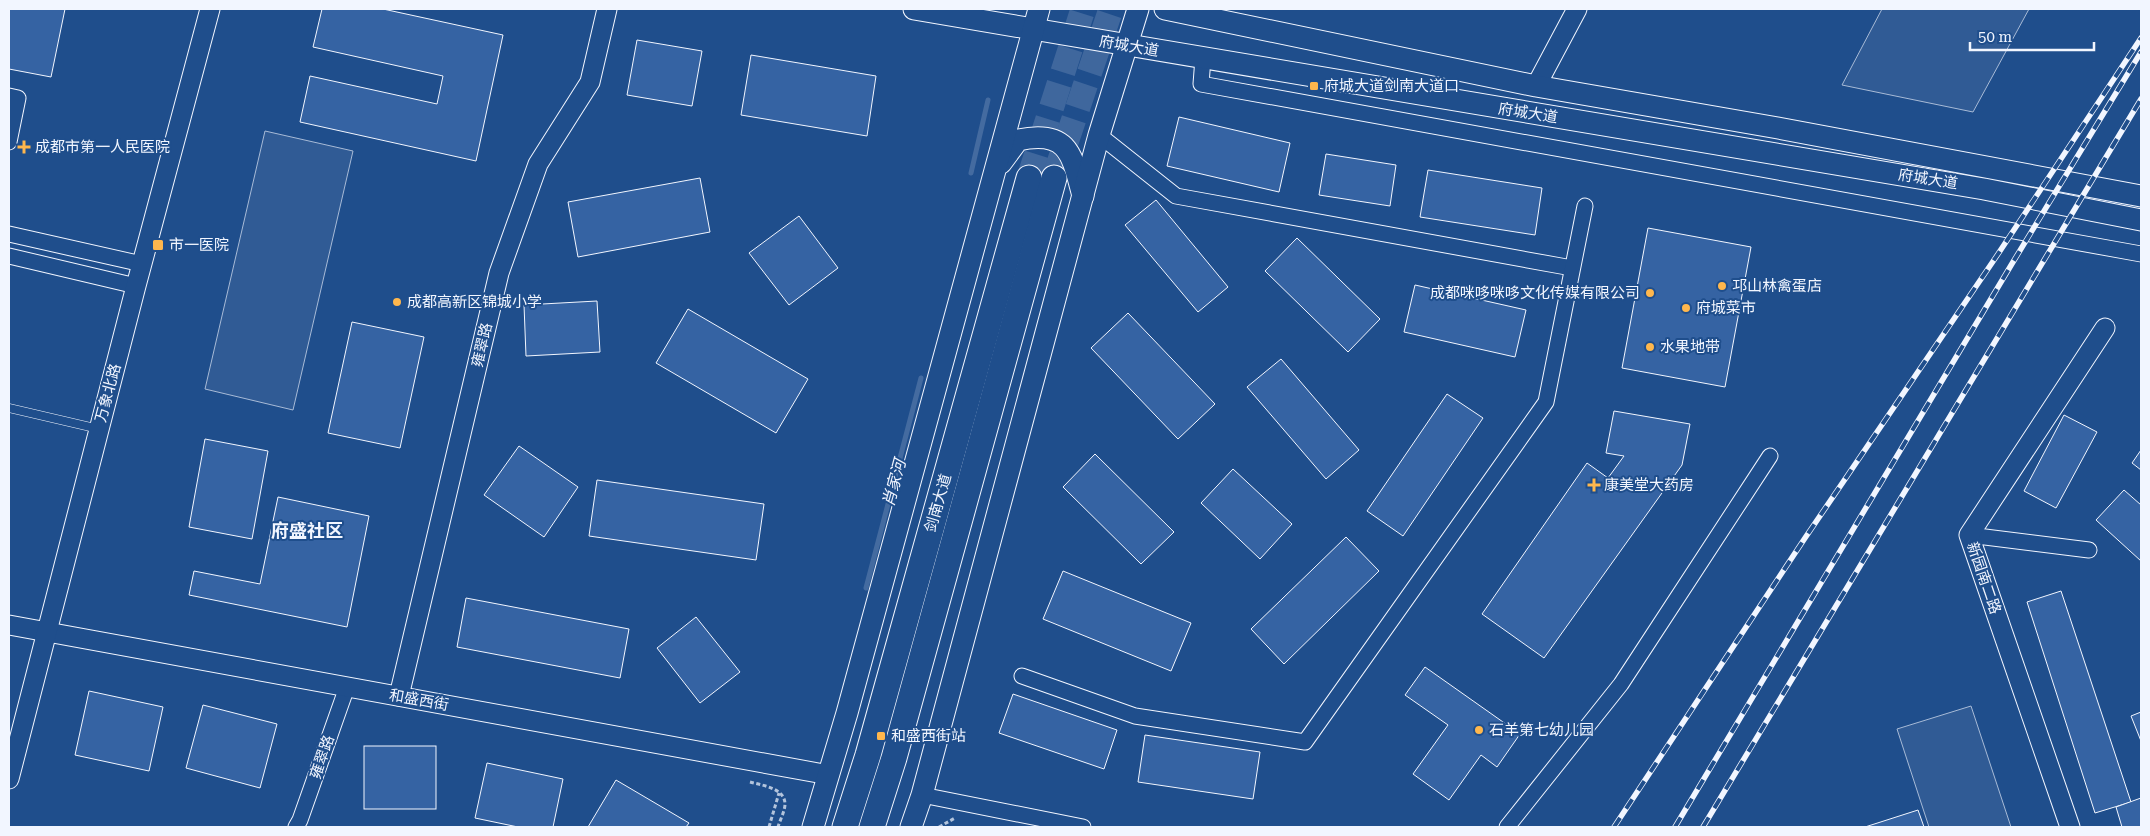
<svg xmlns="http://www.w3.org/2000/svg" width="2150" height="836" viewBox="0 0 2150 836" font-family="'Roboto Serif','Noto Sans SC',serif">
<rect width="100%" height="100%" fill="#1f4e8c"/>
<g fill="#305b95" stroke="#a8bbd7">
<polygon points="1882,9 2029,9 1973,112 1842,85"/>
<polygon points="265,131 353,151 293,410 205,389"/>
<polygon points="1971,706 2011,827 1929,827 1897,729"/>
</g>
<g fill="none" stroke-linecap="round" stroke-linejoin="round">
<g stroke="#446ba0" stroke-width="5">
<polyline points="971,173 988,100"/>
<polyline points="866,588 921,378"/>
</g>
</g>
<g fill="#3563a3" stroke="#f2f6ff">
<polygon points="9,9 65,9 51,77 9,69"/>
<polygon points="322,9 383,9 503,35 476,161 300,122 310,76 437,104 443,76 313,47"/>
<polygon points="637,40 702,51 692,106 627,95"/>
<polygon points="751,55 876,76 867,136 741,115"/>
<polygon points="1179,117 1290,143 1279,192 1167,166"/>
<polygon points="1326,154 1396,165 1390,206 1319,195"/>
<polygon points="1428,170 1542,188 1535,235 1420,217"/>
<polygon points="700,178 710,232 578,257 568,202"/>
<polygon points="1156,200 1228,287 1198,312 1125,225"/>
<polygon points="799,216 838,268 789,305 749,253"/>
<polygon points="1648,228 1751,247 1725,387 1622,368"/>
<polygon points="1297,238 1380,319 1348,352 1265,271"/>
<polygon points="1415,285 1526,310 1515,357 1404,332"/>
<polygon points="597,301 600,352 526,356 524,305"/>
<polygon points="688,309 808,379 776,433 656,363"/>
<polygon points="1128,313 1215,404 1178,439 1091,348"/>
<polygon points="352,322 424,337 400,448 328,433"/>
<polygon points="1281,359 1359,450 1326,479 1247,387"/>
<polygon points="1447,394 1483,418 1403,536 1367,511"/>
<polygon points="1614,411 1690,424 1682,465 1544,658 1482,614 1587,463 1608,478 1624,456 1606,453"/>
<polygon points="2064,415 2097,432 2056,508 2024,491"/>
<polygon points="205,439 268,451 252,539 189,527"/>
<polygon points="519,446 578,487 544,537 484,495"/>
<polygon points="2141,450 2141,470 2132,463"/>
<polygon points="1095,454 1174,532 1141,564 1063,487"/>
<polygon points="1233,469 1292,524 1260,559 1201,503"/>
<polygon points="597,480 764,504 756,560 589,536"/>
<polygon points="2124,490 2141,505 2141,561 2096,520"/>
<polygon points="278,497 369,516 347,627 189,595 194,571 260,584"/>
<polygon points="1346,537 1379,571 1284,664 1251,629"/>
<polygon points="1063,571 1191,623 1171,671 1043,619"/>
<polygon points="2061,591 2131,802 2095,813 2027,602"/>
<polygon points="466,598 629,629 620,678 457,647"/>
<polygon points="696,617 740,672 700,703 657,648"/>
<polygon points="1425,667 1520,734 1497,767 1481,755 1449,800 1413,774 1448,725 1405,695"/>
<polygon points="89,691 163,707 149,771 75,755"/>
<polygon points="1013,694 1117,730 1104,769 999,733"/>
<polygon points="203,705 277,724 260,788 186,768"/>
<polygon points="2141,712 2141,741 2131,716"/>
<polygon points="1145,735 1260,752 1253,799 1138,782"/>
<rect x="364" y="746" width="72" height="63"/>
<polygon points="487,763 563,779 553,827 518,827 475,818"/>
<polygon points="616,780 689,823 686,827 588,827"/>
<polygon points="2141,798 2141,827 2122,827 2116,807"/>
<polygon points="1918,810 1924,827 1865,827"/>
</g>
<g fill="none" stroke-linecap="round" stroke-linejoin="round">
<g stroke="#3f679d" stroke-width="25" stroke-dasharray="25 12" stroke-linecap="butt">
<polyline points="1029,178 1083,9"/>
<polyline points="1054,178 1111,9"/>
</g>
<defs>
<polyline id="service" points="9,408 99,429"/>
<g id="minor">
<polyline points="1203,58 1201,84 2141,254"/>
<polyline points="9,96 18,98 9,142"/>
<polyline points="1099,135 1176,196 1572,268"/>
<polyline points="9,234 142,264"/>
<polyline points="9,256 136,286"/>
<polyline points="1969,535 2089,550"/>
<polyline points="1022,676 1135,716 1305,742 1546,402 1585,206"/>
<polyline points="922,795 1083,827"/>
<polyline points="296,827 300,820 347,687"/>
<polyline points="1507,827 1621,684 1770,456"/>
</g>
<g id="tertiary">
<polyline points="1536,86 1577,9"/>
<polyline points="9,625 829,775"/>
<polyline points="399,696 499,273 538,164 590,82 607,9"/>
<polyline points="9,779 136,286 210,9"/>
<polyline points="2070,827 1969,535 2105,328"/>
</g>
<g id="secondary">
<polyline points="914,9 1984,189 2141,220"/>
<polyline points="1165,9 1536,86 1778,128 2141,196"/>
<path d="M1001 163 1018 140C1069 129 1072 155 1083 196"/>
<polyline points="813,827 847,713 1039,9"/>
<polyline points="911,827 922,795 1099,135 1138,9"/>
</g>
<g id="trunk">
<polyline points="845,827 868,755 1029,178"/>
<polyline points="872,827 894,758 1054,178"/>
</g>
</defs>
<use href="#service" stroke="#f2f6ff" stroke-width="9"/>
<use href="#minor" stroke="#f2f6ff" stroke-width="17"/>
<use href="#tertiary" stroke="#f2f6ff" stroke-width="21"/>
<use href="#secondary" stroke="#f2f6ff" stroke-width="23"/>
<use href="#trunk" stroke="#f2f6ff" stroke-width="27"/>
<g stroke="#b3c4dc" stroke-width="3" stroke-dasharray="4 2.5" stroke-linecap="butt">
<path d="M750 782C761 785 785 788 785 804 785 811 780 820 778 827"/>
<polyline points="769,827 779,793"/>
<polyline points="939,827 955,818"/>
</g>
<use href="#service" stroke="#1f4e8c" stroke-width="8"/>
<use href="#minor" stroke="#1f4e8c" stroke-width="15"/>
<use href="#tertiary" stroke="#1f4e8c" stroke-width="19"/>
<use href="#secondary" stroke="#1f4e8c" stroke-width="21"/>
<use href="#trunk" stroke="#1f4e8c" stroke-width="25"/>
<defs>
<g id="rail">
<polyline points="1614,827 1805,538 1996,257 2141,38"/>
<polyline points="1675,827 2013,262 2141,52"/>
<polyline points="1703,827 2141,99"/>
</g>
</defs>
<use href="#rail" stroke="#f2f6ff" stroke-width="5.5"/>
<use href="#rail" stroke="#1f4e8c" stroke-width="4" stroke-dasharray="11" stroke-linecap="butt"/>
</g>
<g fill="#ffb74d" stroke="#1f4e8c" stroke-width="2">
<rect x="1309" y="81" width="10" height="10" rx="2.5"/>
<path d="M21.5 139.5h5v5h5v5h-5v5h-5v-5h-5v-5h5z"/>
<rect x="152" y="239" width="12" height="12" rx="2.5"/>
<circle cx="1722" cy="286" r="5"/>
<circle cx="1650" cy="293" r="5"/>
<circle cx="397" cy="302" r="5"/>
<circle cx="1686" cy="308" r="5"/>
<circle cx="1650" cy="347" r="5"/>
<path d="M1591.5 477.5h5v5h5v5h-5v5h-5v-5h-5v-5h5z"/>
<circle cx="1479" cy="730" r="5"/>
<rect x="876" y="731" width="10" height="10" rx="2.5"/>
</g>
<g text-anchor="middle" dominant-baseline="central" stroke-width="4" stroke-linejoin="round" paint-order="stroke">
<g font-size="15" fill="#f2f6ff" stroke="#1f4e8c">
<text transform="translate(1129 46) rotate(10)">府城大道</text>
<text transform="translate(1528 113) rotate(9)">府城大道</text>
<text transform="translate(1928 179) rotate(9)">府城大道</text>
<text transform="translate(482 345) rotate(-77)">雍翠路</text>
<text transform="translate(108 393) rotate(-75)">万象北路</text>
<text transform="translate(938 503) rotate(-74)">剑南大道</text>
<text transform="translate(1984 578) rotate(71)">新园南二路</text>
<text transform="translate(419 700) rotate(10)">和盛西街</text>
<text transform="translate(322 757) rotate(-71)">雍翠路</text>
</g>
<g font-size="15" fill="#f2f6ff" stroke="#1f4e8c" text-anchor="start">
<text x="1324" y="86">府城大道剑南大道口</text>
<text x="35" y="147">成都市第一人民医院</text>
<text x="169" y="245">市一医院</text>
<text x="1732" y="286">邛山林禽蛋店</text>
<text x="1640" y="293" text-anchor="end">成都咪哆咪哆文化传媒有限公司</text>
<text x="407" y="302">成都高新区锦城小学</text>
<text x="1696" y="308">府城菜市</text>
<text x="1660" y="347">水果地带</text>
<text x="1604" y="485">康美堂大药房</text>
<text x="1489" y="730">石羊第七幼儿园</text>
<text x="891" y="736">和盛西街站</text>
</g>
<g font-size="16" font-style="italic" fill="#f2f6ff" stroke="#1f4e8c">
<text transform="translate(894 483) rotate(-75)">肖家河</text>
</g>
<g font-size="18" font-weight="bold" fill="#f2f6ff" stroke="#1f4e8c">
<text x="307" y="530">府盛社区</text>
</g>
</g>
<rect width="2150" height="836" fill="none" stroke="#f2f6ff" stroke-width="20"/>
<path d="M1970 42v8h124v-8" fill="none" stroke="#f2f6ff" stroke-width="2.5"/>
<text x="1978" y="42" font-size="15" fill="#f2f6ff" stroke="#1f4e8c" stroke-width="4" paint-order="stroke">50 m</text>
</svg>
